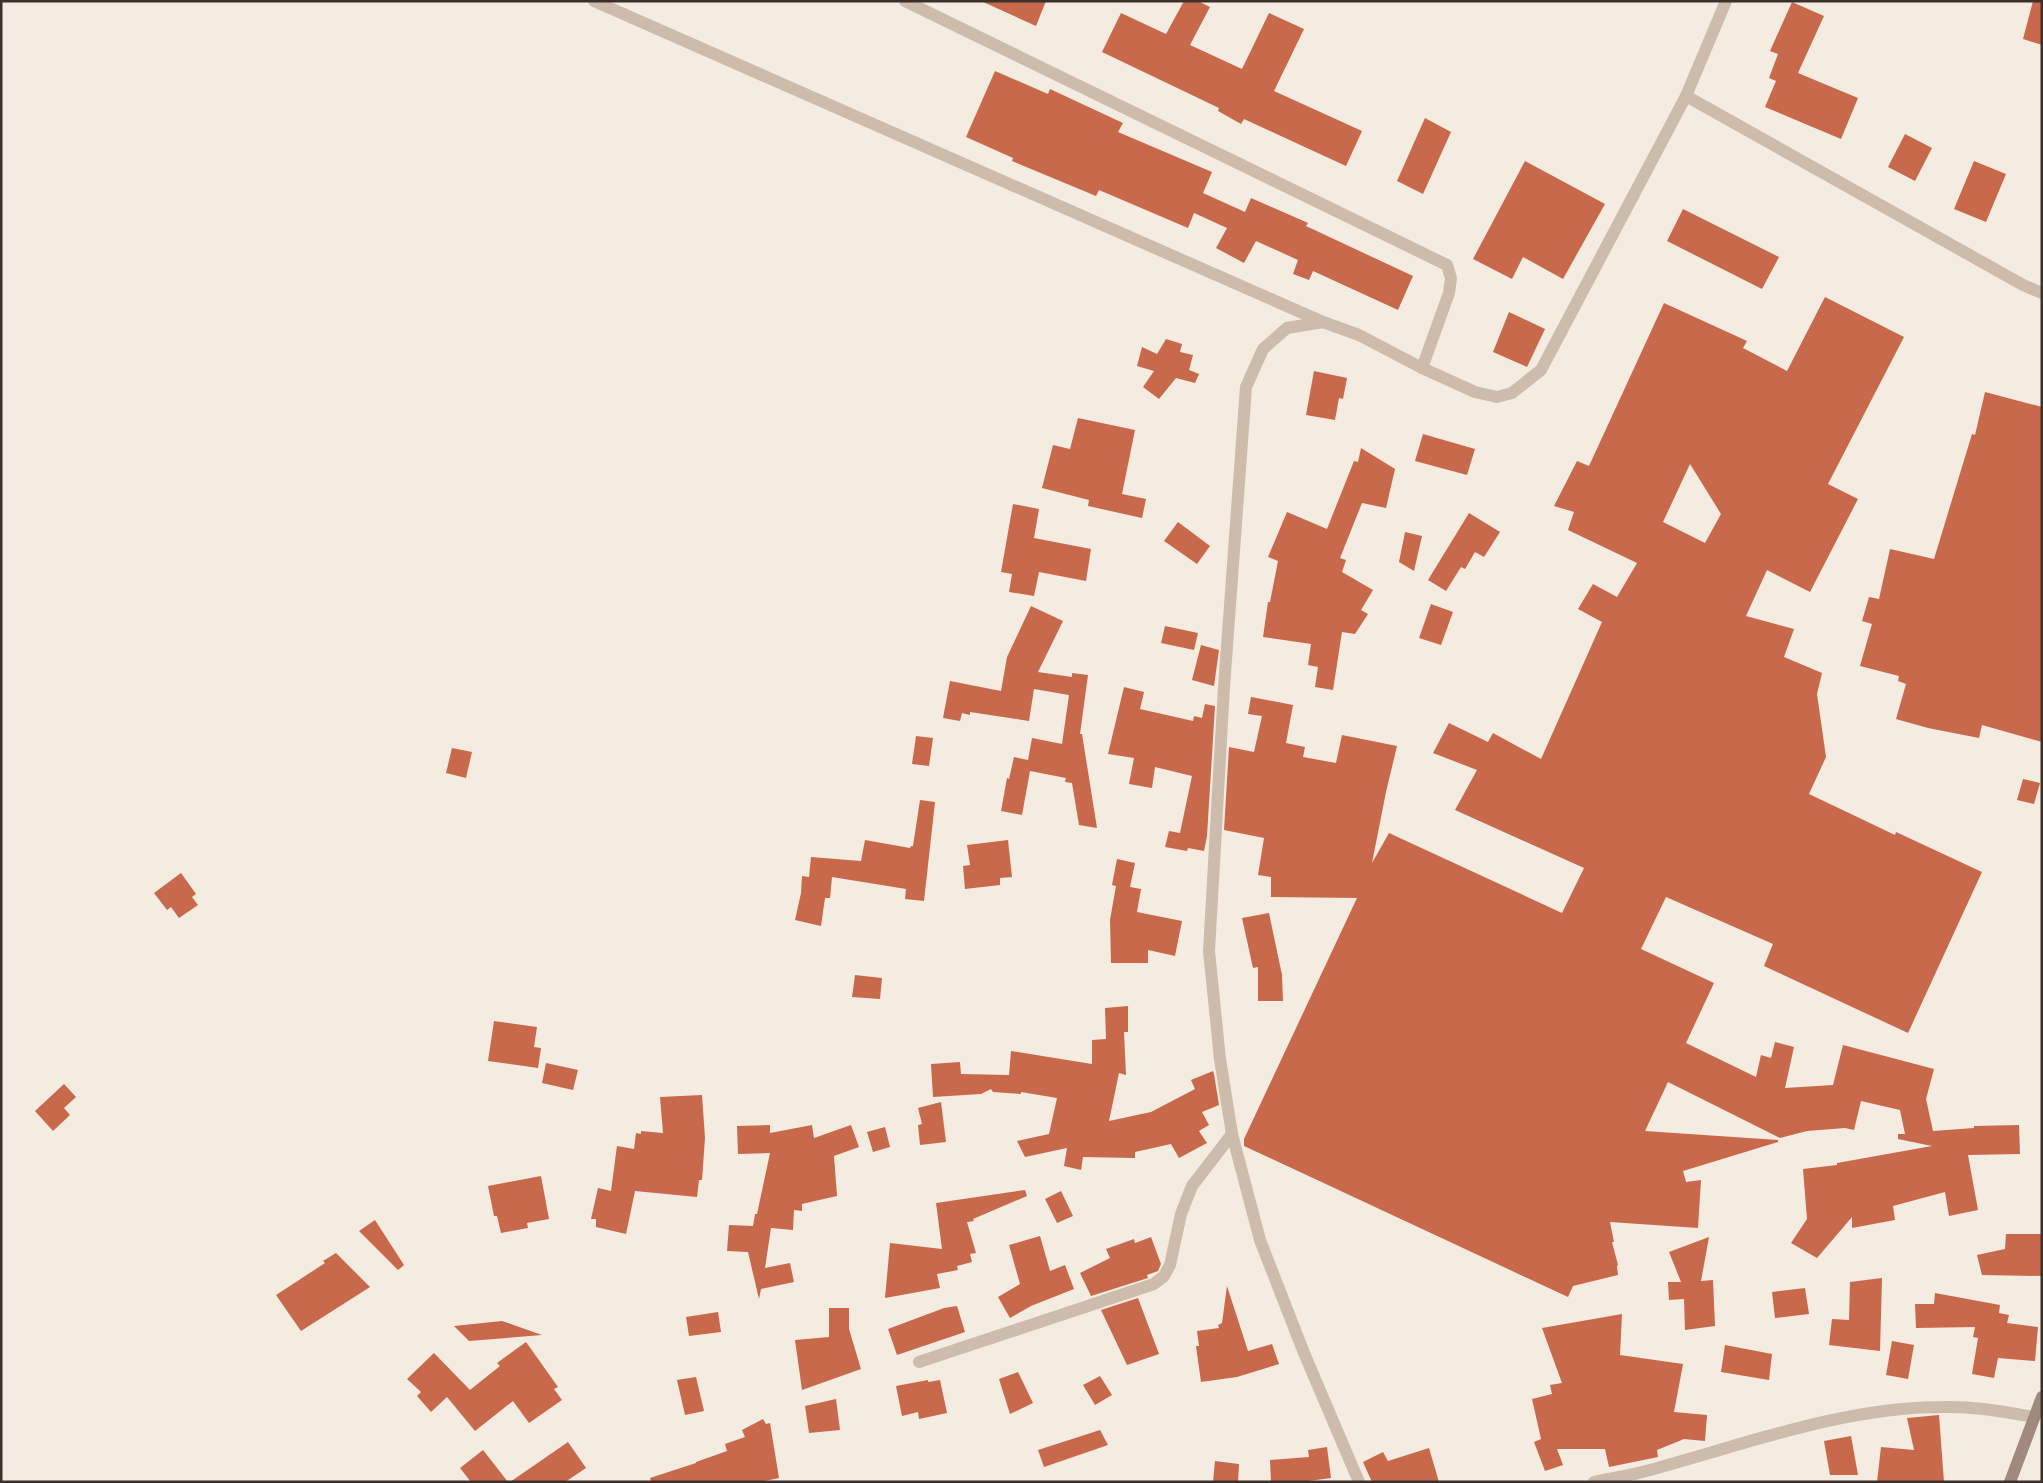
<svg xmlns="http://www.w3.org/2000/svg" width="2043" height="1483" viewBox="0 0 2043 1483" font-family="Poppins,sans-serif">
<rect width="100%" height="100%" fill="#f4ebe1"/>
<g fill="#c8694b" fill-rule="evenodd">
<polygon points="981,1 1046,1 1036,26"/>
<polygon points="1184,1 1198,1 1210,7 1190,45 1242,69 1269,13 1304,29 1274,91 1362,131 1346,166 1244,119 1241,124 1218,111 1219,108 1102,52 1121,13 1166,34"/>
<polygon points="2033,1 2042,1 2042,45 2023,39"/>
<polygon points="1792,2 1824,16 1798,73 1858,98 1841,139 1765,107 1776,81 1769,78 1778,54 1770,51"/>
<polygon points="995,71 1048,94 1050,89 1123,123 1118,132 1212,172 1203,193 1245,212 1251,198 1308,223 1306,226 1413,276 1398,310 1313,271 1309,280 1293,274 1298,260 1256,241 1244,263 1216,248 1227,228 1194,213 1188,228 1099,190 1096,196 1012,161 1013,158 966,137"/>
<polygon points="1425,118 1451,132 1423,194 1397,181"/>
<polygon points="1905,134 1932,148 1915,181 1888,167"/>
<polygon points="1525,161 1605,204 1563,279 1523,257 1512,279 1473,259"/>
<polygon points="1974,161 2006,174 1986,222 1954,209"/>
<polygon points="1683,209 1779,257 1762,289 1667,241"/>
<path d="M1825 297 1904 337 1828 484 1858 499 1810 592 1767 570 1746 616 1794 629 1784 657 1822 673 1817 694 1826 757 1809 794 1895 835 1896 832 1982 872 1908 1033 1764 966 1773 944 1666 897 1641 949 1714 983 1686 1043 1756 1077 1761 1055 1771 1058 1775 1042 1794 1047 1785 1088 1833 1085 1843 1045 1934 1069 1926 1099 1933 1131 1974 1128V1126L2019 1125 2020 1154 1968 1155 1978 1210 1949 1216 1945 1192 1893 1206 1895 1220 1852 1228V1217L1817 1258 1791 1243 1807 1219 1803 1169 1837 1165V1163L1932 1146 1898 1139V1134H1905L1900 1110 1861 1101 1854 1130 1845 1128 1807 1131 1780 1138 1668 1082 1645 1131 1778 1140V1142L1683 1171 1686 1182 1701 1180 1698 1228 1610 1222 1614 1242H1612L1618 1265 1617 1266 1618 1275 1573 1286 1568 1297 1244 1146V1139L1357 898 1271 897V877L1258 875 1264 838 1224 830 1229 747 1254 752 1262 716 1248 714 1251 697 1293 705 1286 743 1305 747 1303 757 1336 763 1342 735 1397 746 1386 792 1372 863 1389 833 1562 913 1584 868 1455 810 1477 770 1433 753 1449 723 1488 742 1493 733 1541 759 1602 622 1578 609 1593 584 1617 597 1637 563 1568 530 1574 512 1554 506 1577 461 1589 466 1664 303 1747 341 1743 348 1787 371ZM1690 464 1721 514 1705 543 1663 522Z"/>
<polygon points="1509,312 1545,329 1527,367 1493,352"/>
<polygon points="1166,339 1182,344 1180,352 1193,355 1189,370 1199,374 1195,383 1176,378 1159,399 1143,387 1154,371 1137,366 1142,347 1157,354"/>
<polygon points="1314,371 1347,378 1343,399 1339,398 1335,420 1306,415"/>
<polygon points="1985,392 2042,407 2042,742 1982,725 1979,738 1928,728 1896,719 1906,684 1898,681 1899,676 1860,666 1872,624 1862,621 1869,597 1879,599 1890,549 1934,559 1972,434 1975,435"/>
<polygon points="1078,418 1135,430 1122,494 1146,499 1142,518 1088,506 1089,500 1042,488 1053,445 1070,449"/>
<polygon points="1423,434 1475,449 1467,475 1415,461"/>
<polygon points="1361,448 1395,469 1386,508 1362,503 1340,558 1346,560 1342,572 1373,590 1361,610 1368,614 1355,634 1342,632 1333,690 1315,687 1318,667 1308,665 1311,644 1263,637 1268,602 1270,602 1278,561 1268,557 1287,512 1327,529 1354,461 1358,462"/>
<polygon points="1013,504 1039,509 1034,538 1091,549 1086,581 1039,572 1034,596 1009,592 1012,574 1001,572"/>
<polygon points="1469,513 1500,532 1484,557 1475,552 1465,569 1461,567 1446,591 1428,580"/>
<polygon points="1178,522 1210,546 1197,564 1164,541"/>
<polygon points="1405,532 1422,536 1414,571 1399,562"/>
<polygon points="1431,604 1453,612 1441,645 1419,638"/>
<polygon points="1031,606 1063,621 1038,672 1072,677 1072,673 1088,675 1080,734 1082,734 1097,828 1079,825 1072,783 1065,782 1066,778 1030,771 1022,815 1001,811 1007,778 1009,779 1014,757 1028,760 1032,738 1062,744 1069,695 1034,689 1029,721 970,712 970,715 962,713 960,721 943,718 950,681 1001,691 1007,657"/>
<polygon points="1165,626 1198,633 1194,650 1161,643"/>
<polygon points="1201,645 1219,650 1214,686 1192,680"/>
<polygon points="1124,687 1144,692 1140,709 1193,721 1194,716 1202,718 1205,704 1215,706 1207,836 1204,851 1188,848 1187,851 1165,847 1169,831 1180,833 1192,776 1155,767 1152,788 1129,784 1134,758 1108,754"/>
<polygon points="916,736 933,738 929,766 912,764"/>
<polygon points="452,748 472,752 466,778 446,773"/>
<polygon points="2023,779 2040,783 2034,804 2017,800"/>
<polygon points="920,800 935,802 924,901 905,899 906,889 832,877 830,898 825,898 821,926 795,920 801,893 802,876 809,877 811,857 861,861 865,840 910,848 911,846 913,846"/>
<polygon points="1008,840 1012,877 1000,878 1000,885 965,889 963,866 970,865 967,845"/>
<polygon points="1117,859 1135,863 1130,887 1141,889 1137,912 1182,921 1175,956 1148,950 1148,963 1111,963 1110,920 1116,886 1112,885"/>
<polygon points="181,873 196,894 192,897 198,905 179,918 171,907 167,910 154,893"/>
<polygon points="1269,913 1282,975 1283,1001 1258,1001 1258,967 1253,968 1242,918"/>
<polygon points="855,975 882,978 880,999 852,997"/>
<polygon points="1128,1006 1128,1032 1124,1032 1126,1075 1119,1073 1109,1121 1151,1112 1195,1089 1191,1080 1213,1071 1214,1074 1219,1105 1202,1112 1209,1125 1199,1131 1207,1143 1179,1158 1171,1144 1135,1152 1135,1158 1083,1157 1081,1170 1064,1166 1067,1148 1025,1157 1017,1141 1049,1134 1057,1098 1021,1092 1021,1094 993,1092 991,1089 981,1094 933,1097 931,1064 960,1062 961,1074 1009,1075 1011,1051 1092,1064 1092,1040 1106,1039 1105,1008"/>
<polygon points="494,1021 537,1027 534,1047 541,1048 538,1068 488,1061"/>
<polygon points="546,1063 578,1070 573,1090 542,1083"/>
<polygon points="64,1084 76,1097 64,1108 70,1115 53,1131 35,1111"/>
<polygon points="702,1095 705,1138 702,1180 699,1180 697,1197 635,1191 626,1234 596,1227 596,1219 591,1219 598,1188 611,1191 617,1146 634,1149 636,1133 641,1134 641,1131 663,1133 660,1097"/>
<polygon points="941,1102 946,1142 920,1145 918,1125 922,1124 918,1108"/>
<polygon points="770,1125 770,1133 812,1125 814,1138 851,1125 859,1147 834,1156 837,1196 802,1204 802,1211 794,1210 793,1230 771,1228 765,1268 790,1263 794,1282 761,1289 759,1299 748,1252 727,1251 729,1225 753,1226 755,1214 757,1214 770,1153 738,1154 737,1126"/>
<polygon points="885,1127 890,1147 873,1152 867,1132"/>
<polygon points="541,1176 549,1219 527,1223 528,1228 501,1233 497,1216 494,1216 488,1186"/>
<polygon points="1025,1190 1027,1196 973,1219 974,1221 967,1222 976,1253 970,1254 972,1262 957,1266 958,1270 937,1274 940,1288 885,1298 890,1243 942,1249 936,1203"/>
<polygon points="1061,1191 1073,1216 1057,1223 1045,1199"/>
<polygon points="375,1220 404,1265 398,1270 359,1231"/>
<polygon points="2006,1234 2041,1234 2041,1276 1982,1275 1977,1255 2005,1249"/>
<polygon points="1040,1236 1050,1271 1065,1265 1074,1289 1031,1306 1010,1318 998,1297 1020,1284 1009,1245"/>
<polygon points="1151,1237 1161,1264 1158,1271 1147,1275 1148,1278 1091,1296 1080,1273 1110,1258 1106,1249 1134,1239 1135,1243"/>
<polygon points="1709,1237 1701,1281 1713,1280 1715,1326 1685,1330 1684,1299 1669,1300 1668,1282 1681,1282 1669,1252"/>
<polygon points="336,1253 370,1287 301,1331 276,1295 325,1263 323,1261"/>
<polygon points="1882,1278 1880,1351 1829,1345 1832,1319 1849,1320 1850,1282"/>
<polygon points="1227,1286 1248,1351 1272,1344 1279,1364 1237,1377 1201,1382 1196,1346 1199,1346 1197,1331 1219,1328 1218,1325 1222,1323"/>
<polygon points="1805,1288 1809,1314 1775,1318 1772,1292"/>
<polygon points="1935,1293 2000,1305 1999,1313 2009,1315 2007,1323 2038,1327 2035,1361 1998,1358 1994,1378 1972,1374 1978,1338 1973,1337 1975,1327 1916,1328 1915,1304 1934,1304"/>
<polygon points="1138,1298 1159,1354 1127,1365 1101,1310"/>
<polygon points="957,1306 965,1332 897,1355 888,1329 944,1308"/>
<polygon points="829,1308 849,1308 849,1329 861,1369 802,1390 795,1340 829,1337"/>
<polygon points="718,1312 721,1332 689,1336 686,1317"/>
<polygon points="1622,1314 1620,1355 1683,1364 1674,1412 1707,1415 1705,1441 1684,1439 1657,1450 1658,1457 1609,1467 1605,1449 1557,1449 1563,1465 1545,1471 1534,1442 1541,1439 1532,1399 1552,1394 1550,1385 1562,1383 1542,1328"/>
<polygon points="502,1321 542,1335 469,1341 454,1326"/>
<polygon points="1892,1341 1914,1345 1908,1379 1886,1375"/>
<polygon points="526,1342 558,1387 554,1389 562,1400 529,1423 513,1401 475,1431 447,1397 431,1412 417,1396 421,1392 407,1379 434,1353 470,1390 500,1366 497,1363"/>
<polygon points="1725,1345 1772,1354 1769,1380 1721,1372"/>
<polygon points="1018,1372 1033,1403 1010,1414 999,1379"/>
<polygon points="1100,1376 1112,1395 1095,1405 1083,1385"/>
<polygon points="696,1377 704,1411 685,1415 677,1380"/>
<polygon points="928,1380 928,1382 940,1380 947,1413 919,1419 918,1412 902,1416 896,1386"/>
<polygon points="836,1399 840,1430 809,1433 805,1406"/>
<polygon points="1939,1415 1944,1482 1877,1482 1881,1447 1914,1450 1907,1418"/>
<polygon points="763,1419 766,1424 770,1423 779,1478 759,1482 651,1482 650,1478 696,1463 696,1462 727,1451 725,1444 745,1437 742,1430"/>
<polygon points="1100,1430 1108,1445 1044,1467 1038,1450"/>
<polygon points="1851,1436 1858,1475 1830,1475 1824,1441"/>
<polygon points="568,1442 586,1468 565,1482 510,1482"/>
<polygon points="1327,1447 1331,1478 1301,1482 1271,1482 1270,1460 1309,1457 1308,1450"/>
<polygon points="1429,1448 1439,1482 1372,1482 1363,1462 1383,1452 1388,1461"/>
<polygon points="483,1450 508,1482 471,1482 460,1468"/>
<polygon points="1215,1461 1239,1464 1238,1482 1213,1482"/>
</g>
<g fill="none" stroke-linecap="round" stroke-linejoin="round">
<g stroke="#cdbbac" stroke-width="12">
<polyline points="905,1 1447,265 1451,278 1449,293 1422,368"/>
<polyline points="1686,96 2023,285 2042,293"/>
</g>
<g stroke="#cdbbac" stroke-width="12">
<polyline points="594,1 1323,322"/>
<polyline points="919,1362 1154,1284 1164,1276 1170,1265 1181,1214 1192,1186 1232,1134"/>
<polyline points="1359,1482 1304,1353 1260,1240 1232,1134 1220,1059 1209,951 1224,687 1246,387 1263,349 1287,328 1323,322 1359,335 1422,368 1475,392 1497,397 1512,393 1541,370 1686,96 1726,1"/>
<path d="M1594 1482C1611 1478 1629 1476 1646 1471 1743 1445 1842 1407 1943 1407 1974 1406 2004 1412 2034 1417"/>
</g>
<polyline stroke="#a18a7d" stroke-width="12" points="2010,1482 2042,1397"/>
</g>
<rect width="2043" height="1483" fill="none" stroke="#3b302b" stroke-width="5"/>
</svg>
